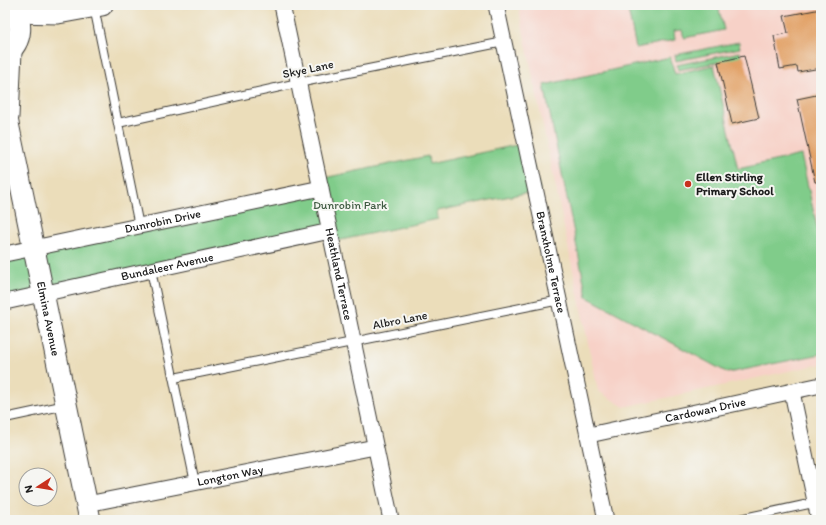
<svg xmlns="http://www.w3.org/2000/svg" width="826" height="525" viewBox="0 0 826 525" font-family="Itim,sans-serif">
<rect width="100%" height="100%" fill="#f6f6f2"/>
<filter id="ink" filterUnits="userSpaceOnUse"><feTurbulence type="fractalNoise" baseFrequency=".025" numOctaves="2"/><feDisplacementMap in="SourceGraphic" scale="8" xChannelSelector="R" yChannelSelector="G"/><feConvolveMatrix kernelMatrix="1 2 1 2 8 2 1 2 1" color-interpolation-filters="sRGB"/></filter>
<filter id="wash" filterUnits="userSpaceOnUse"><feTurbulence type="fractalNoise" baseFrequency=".012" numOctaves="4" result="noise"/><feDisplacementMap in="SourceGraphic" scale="16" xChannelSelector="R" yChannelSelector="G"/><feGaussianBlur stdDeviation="0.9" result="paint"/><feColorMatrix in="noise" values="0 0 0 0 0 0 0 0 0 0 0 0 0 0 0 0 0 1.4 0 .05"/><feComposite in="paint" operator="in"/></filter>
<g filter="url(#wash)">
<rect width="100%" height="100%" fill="#ebddba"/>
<polygon fill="#f7d1c7" points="518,5 821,5 821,364 624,407 598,391"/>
<g fill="#80cc8a" stroke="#4e7453">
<polygon points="627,5 718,5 724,30 684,38 682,30 674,31 675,40 636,48"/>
<polygon points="739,42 740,48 676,61 675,55"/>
<polygon points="740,52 741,58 678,70 677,65"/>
<polygon points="670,57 675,74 714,65 738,169 801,155 821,245 821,354 728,373 587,297 544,85"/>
<polygon points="526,143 540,190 437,211 438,219 332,242 330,232 5,302 5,254 321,188 319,179 428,156 429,164"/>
</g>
<g id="blocks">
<g fill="#e2a166">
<polygon points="821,9 821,68 798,72 797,66 780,69 774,36 788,33 784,16"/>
<polygon points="744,56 759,118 732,124 718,62"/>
<polygon points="821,94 821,182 815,182 797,99"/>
</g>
</g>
</g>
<g filter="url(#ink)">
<use href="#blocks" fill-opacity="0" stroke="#3b3934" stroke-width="1"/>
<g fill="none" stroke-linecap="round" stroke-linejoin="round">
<defs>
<g id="lane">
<polyline points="94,7 139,226"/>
<polyline points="118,123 298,83 504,42"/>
<polyline points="151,270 195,483"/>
<polyline points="174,378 560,300"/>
<polyline points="5,418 66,405"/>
<polyline points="735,520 818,502"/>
</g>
<g id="street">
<path id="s1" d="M282 5 391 520"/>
<path id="s2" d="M496 5 606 520"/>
<path id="s3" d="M5 254 321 188"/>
<path id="s4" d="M5 302 330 231"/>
<polyline points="792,392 819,520"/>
<path id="s5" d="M589 435 821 385"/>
<path id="s6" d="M87 504 375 447"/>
</g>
<g id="secondary">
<polyline points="15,12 58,13 102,5"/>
<path d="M5 55C23 42 25 19 8 5"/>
<path id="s7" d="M5 109 90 520"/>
<polyline points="8,117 11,51"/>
</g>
</defs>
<use href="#lane" stroke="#3b3934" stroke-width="10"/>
<use href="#street" stroke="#3b3934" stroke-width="17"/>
<use href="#secondary" stroke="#3b3934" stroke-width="23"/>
<use href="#lane" stroke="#fff" stroke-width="8"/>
<use href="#street" stroke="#fff" stroke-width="15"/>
<use href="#secondary" stroke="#fff" stroke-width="21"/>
</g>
</g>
<circle fill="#c8321e" stroke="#f6f6f2" stroke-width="1.5" cx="688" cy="184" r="4"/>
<g text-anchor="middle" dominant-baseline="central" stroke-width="4" stroke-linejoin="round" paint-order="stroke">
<g font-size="12" fill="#1c1c1c" stroke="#f6f6f2">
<text transform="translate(308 69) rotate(-12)">Skye Lane</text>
<text stroke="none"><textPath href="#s3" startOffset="161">Dunrobin Drive</textPath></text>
<text stroke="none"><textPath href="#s2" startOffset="263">Branxholme Terrace</textPath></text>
<text stroke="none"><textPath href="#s4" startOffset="166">Bundaleer Avenue</textPath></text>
<text stroke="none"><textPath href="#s1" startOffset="275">Heathland Terrace</textPath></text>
<text stroke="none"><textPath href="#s7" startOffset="214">Elmina Avenue</textPath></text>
<text transform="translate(400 320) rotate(-11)">Albro Lane</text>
<text stroke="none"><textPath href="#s5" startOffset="119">Cardowan Drive</textPath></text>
<text stroke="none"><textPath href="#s6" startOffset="146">Longton Way</textPath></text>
</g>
<g font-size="12" font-weight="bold" fill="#1c1c1c" stroke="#f6f6f2" text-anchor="start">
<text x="696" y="177">Ellen Stirling<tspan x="696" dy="14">Primary School</tspan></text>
</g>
<g font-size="12" fill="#3f5a42" stroke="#f6f6f2">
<text x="350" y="205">Dunrobin Park</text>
</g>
</g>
<rect width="826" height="525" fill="none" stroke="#f6f6f2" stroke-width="20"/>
<g transform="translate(38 487) rotate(258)"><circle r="19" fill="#f6f6f2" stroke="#9f9f9c"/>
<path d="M0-3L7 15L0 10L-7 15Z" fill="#c8321e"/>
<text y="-6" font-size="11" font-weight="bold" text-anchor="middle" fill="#1c1c1c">N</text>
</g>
</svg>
